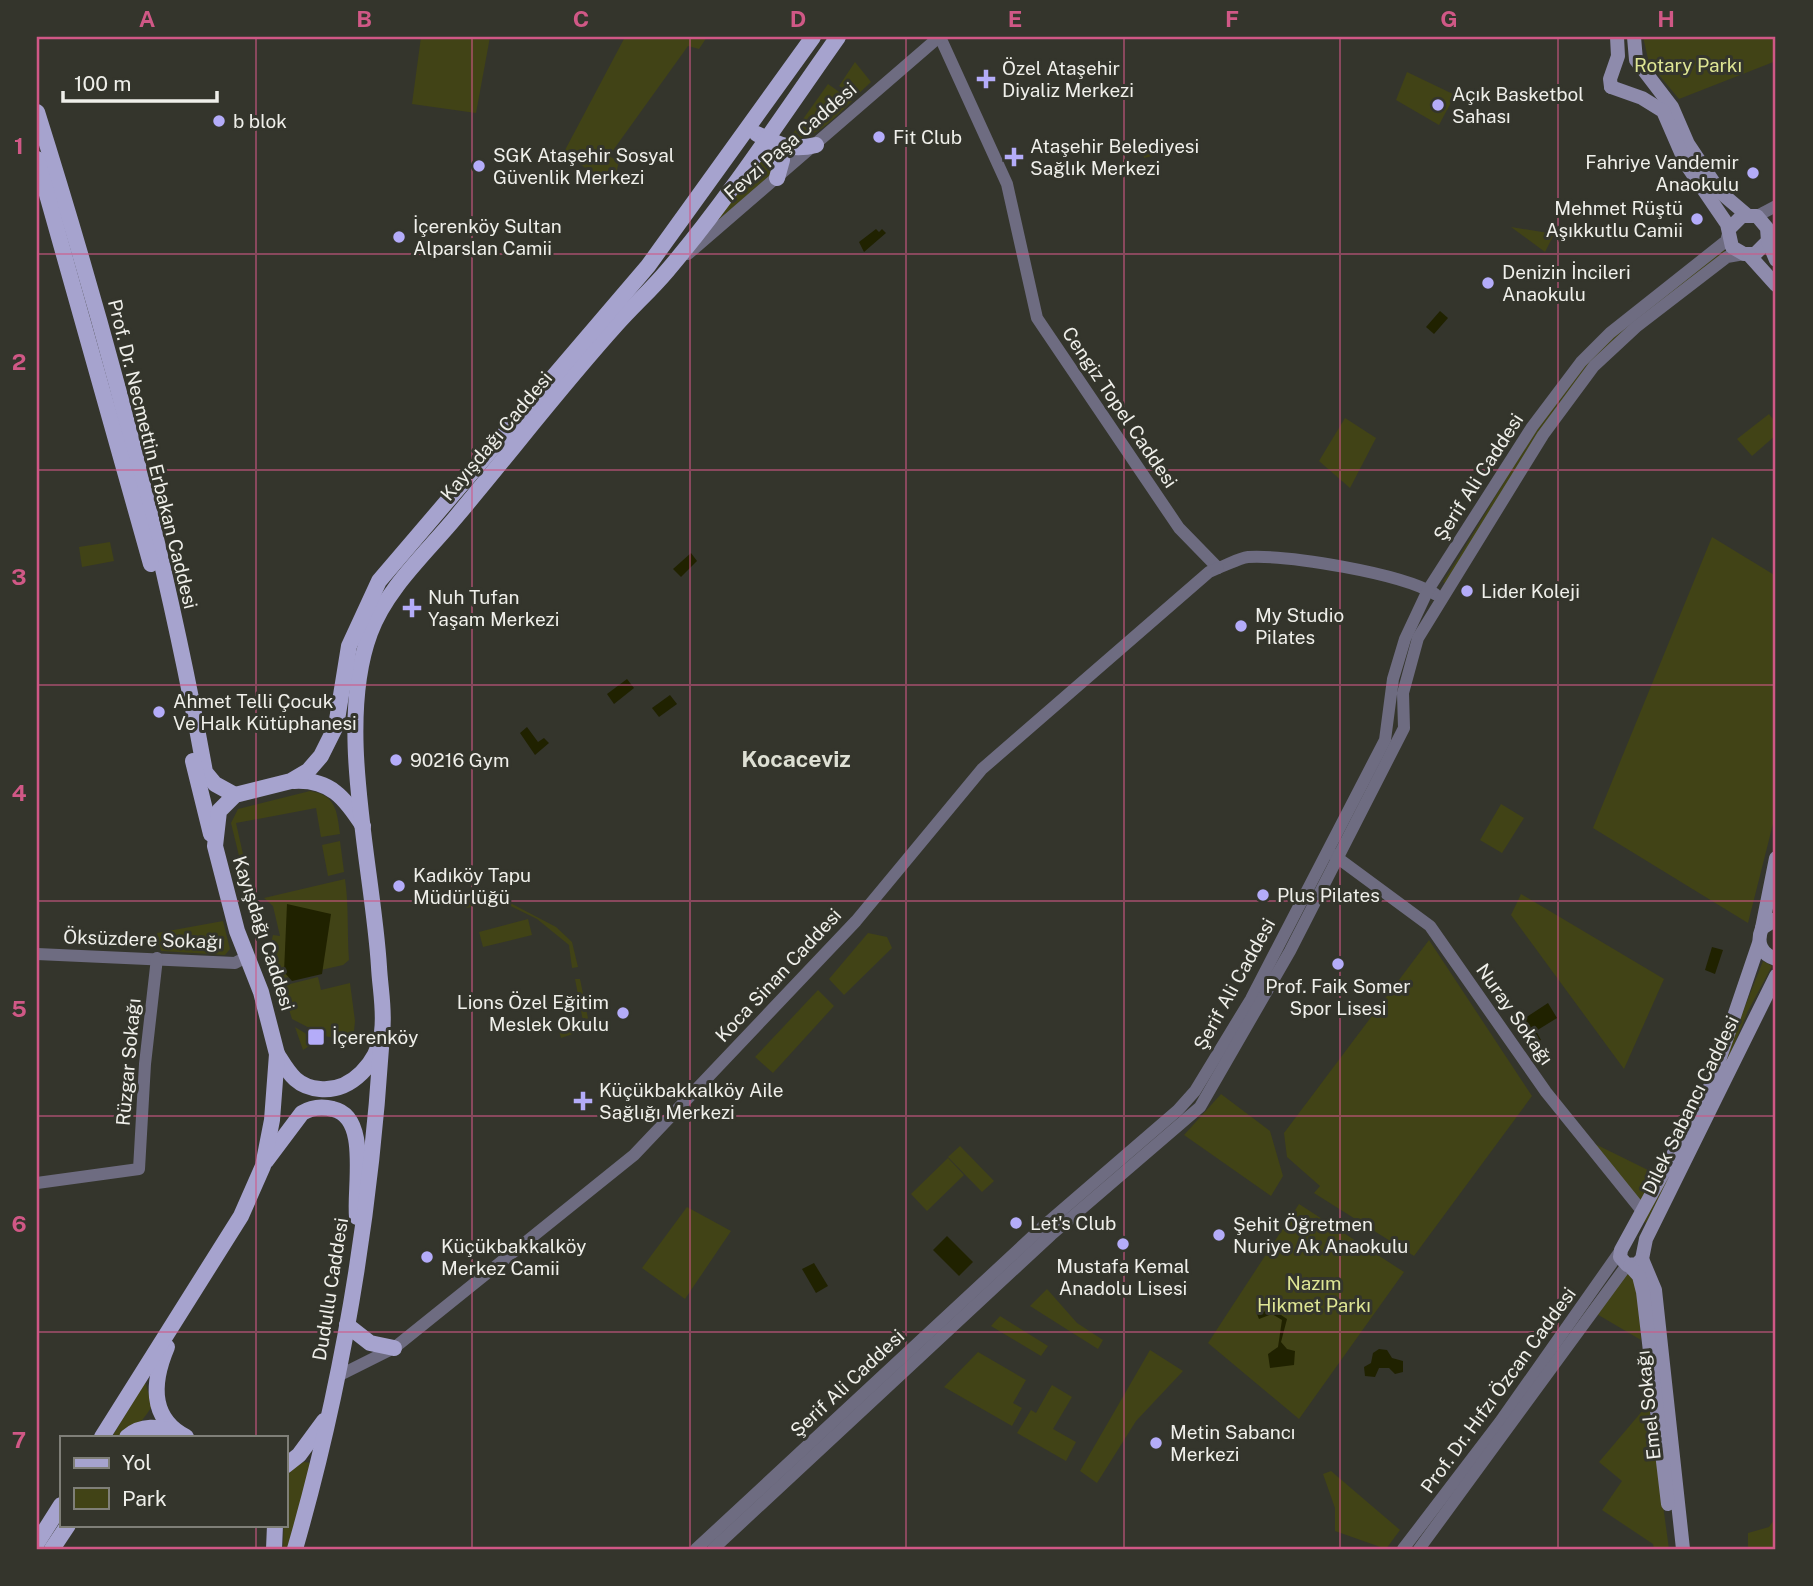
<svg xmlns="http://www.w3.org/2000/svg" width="1813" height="1586" viewBox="0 0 1813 1586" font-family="'Public Sans',sans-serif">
<rect width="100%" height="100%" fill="#34352c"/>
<g fill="#414316">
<polygon points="421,37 490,37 476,113 412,104"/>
<polygon points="625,37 707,37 699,49 688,46 609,156 619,162 612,188 564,152"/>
<polygon points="1643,37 1776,37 1776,61 1679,99 1649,63"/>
<polygon points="855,62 871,82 856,96 839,86"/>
<polygon points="1407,72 1455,95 1439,125 1396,100"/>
<path d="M828 84 852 101C836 116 818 138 794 139L791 136Z"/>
<polygon points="1166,141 1169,152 1144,158 1141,147"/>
<polygon points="771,146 776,160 775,173 715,223"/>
<polygon points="1511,227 1554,234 1545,252"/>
<path d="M1723 249 1726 252 1581 376 1445 583 1443 582C1487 514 1526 438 1577 375 1619 325 1672 288 1723 249Z"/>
<polygon points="1769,414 1776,423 1776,435 1752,456 1737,439"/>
<polygon points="1345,418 1376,438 1350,488 1319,461"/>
<polygon points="1712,537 1776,576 1776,812 1748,923 1593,828"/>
<polygon points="110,542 114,561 82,567 79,547"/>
<path d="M310 791C336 795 337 811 340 834L321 837 316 808 236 823 245 863 241 864 231 823 238 809Z"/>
<polygon points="1501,804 1524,818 1502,853 1480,840"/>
<polygon points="340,841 344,872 328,876 322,845"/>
<path d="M345 879C349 907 347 933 349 960L343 965 281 979 270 947 273 935 280 936 273 906 264 898Z"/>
<polygon points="486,890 556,927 572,942 578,967 572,968 569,945 537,919 496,899 467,908 462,901"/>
<polygon points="1521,894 1664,979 1624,1069 1511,915"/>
<polygon points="528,919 532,935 483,947 479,932"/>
<polygon points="223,921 230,949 225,955 161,951 157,933"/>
<polygon points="868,933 887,937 892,948 844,995 829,979"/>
<polygon points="1429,940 1532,1096 1414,1256 1314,1193 1320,1186 1287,1157 1284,1133"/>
<polygon points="1763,961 1772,966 1748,1011 1719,1082 1646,1223 1642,1221 1716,1080"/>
<polygon points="318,977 321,990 350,983 355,1021 353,1042 325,1036 292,1019 282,986"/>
<polygon points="575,979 580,979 590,1028 561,1038 559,1031 583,1021"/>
<polygon points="818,990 834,1006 773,1073 755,1057"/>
<polygon points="295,1027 313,1038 314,1043 303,1050"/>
<polygon points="1221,1094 1270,1131 1283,1176 1271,1196 1184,1135"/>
<polygon points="1593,1143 1656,1174 1643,1205"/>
<polygon points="960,1146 994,1181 982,1192 948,1157"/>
<polygon points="948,1158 964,1175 927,1211 911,1194"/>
<polygon points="1299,1204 1404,1272 1299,1419 1208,1343"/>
<polygon points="687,1207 731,1231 685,1299 642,1268"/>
<polygon points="1625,1268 1637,1274 1641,1340 1595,1313"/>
<polygon points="1047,1289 1077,1323 1103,1340 1098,1349 1030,1306"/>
<polygon points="1000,1316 1048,1346 1041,1356 991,1326"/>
<polygon points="1150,1350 1183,1371 1136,1421 1097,1483 1080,1471"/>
<polygon points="978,1352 1026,1380 1013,1403 1022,1408 1012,1426 944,1387"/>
<path d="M145 1381 152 1406C144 1420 129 1437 112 1437Z"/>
<polygon points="1052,1385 1072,1397 1053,1429 1076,1442 1066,1461 1017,1433 1031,1410 1036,1413"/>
<polygon points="1649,1403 1669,1549 1654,1549 1653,1544 1602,1510 1622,1481 1599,1462"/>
<polygon points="304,1462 312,1463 287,1549 283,1549 285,1473"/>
<polygon points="1331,1471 1400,1530 1386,1549 1335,1531 1335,1508 1323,1474"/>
<polygon points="1776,1517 1776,1549 1748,1549 1748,1533 1769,1527"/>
</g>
<g fill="#202200">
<polygon points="876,229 879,232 882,229 886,233 864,252 859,242"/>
<polygon points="1440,311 1448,318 1434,334 1426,327"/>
<polygon points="691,553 697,561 681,577 673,569"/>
<polygon points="627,679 634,688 614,704 607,694"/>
<polygon points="670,695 677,704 659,717 652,708"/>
<polygon points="527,727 538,742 544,738 549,743 535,755 520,733"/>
<polygon points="287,904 331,914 322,974 292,981 284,972"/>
<polygon points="1712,947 1723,950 1715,974 1705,970"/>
<polygon points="1548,1003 1557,1018 1536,1031 1541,1040 1534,1045 1519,1022"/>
<polygon points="947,1236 973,1262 959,1276 933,1250"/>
<polygon points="814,1263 828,1286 816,1293 802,1269"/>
<polygon points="1272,1309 1287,1319 1281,1342 1287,1349 1295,1351 1294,1365 1270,1368 1268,1354 1278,1347 1282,1320 1272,1314 1259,1319 1257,1314"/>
<polygon points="1379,1349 1387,1350 1392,1358 1403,1361 1403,1372 1395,1374 1389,1368 1379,1368 1375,1377 1365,1376 1364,1367 1371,1363 1373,1353"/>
</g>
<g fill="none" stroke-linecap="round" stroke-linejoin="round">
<g stroke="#6e6c81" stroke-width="12">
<path d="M940 37 1007 184 1037 318 1179 528 1218 568C1227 565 1239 558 1248 557 1289 555 1400 573 1435 594"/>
<polyline points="1757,216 1776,206"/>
<polyline points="688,254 939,37"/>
<polyline points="1331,853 1430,926 1546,1092 1642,1211"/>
<polyline points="37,954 235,963 246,957"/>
<polyline points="37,1183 139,1169 145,1064 157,958"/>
<polyline points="338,1376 394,1348 634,1155 856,921 982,769 1209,572 1218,568"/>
<polyline points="696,1549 1047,1223 1178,1110 1195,1091 1251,999 1385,740 1393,679 1405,639 1428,590 1532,427 1581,362 1610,333 1726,241 1728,234"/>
<polyline points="713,1549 1051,1235 1200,1107 1290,951 1404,728 1403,693 1418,638 1543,435 1594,366 1636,327 1727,257 1744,254"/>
<polyline points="1403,1549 1500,1422 1621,1250"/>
<polyline points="1419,1549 1627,1265"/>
</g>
<g stroke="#8e8bac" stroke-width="14">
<polyline points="1634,37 1636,60 1672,107 1688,144 1720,192 1747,215"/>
<polyline points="1611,87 1642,98 1663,111 1686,164 1727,224 1732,247 1744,254 1755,254 1768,241 1767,228 1757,216 1742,216 1729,229"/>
<polyline points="1611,87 1610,79 1618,56 1617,37"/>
<polyline points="1768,241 1776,260"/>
<polyline points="1749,255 1776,285"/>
<path d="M1776 919 1762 928C1756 943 1761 954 1776 959"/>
<polyline points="1762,928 1776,858"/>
<polyline points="1759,943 1710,1087 1621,1250 1620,1257 1627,1265 1637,1264 1642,1259 1646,1239 1776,976"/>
<polyline points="1642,1259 1655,1290 1683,1549"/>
<polyline points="1630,1266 1639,1276 1643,1292 1668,1504"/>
</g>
<g stroke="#a6a3ce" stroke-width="16">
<path d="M37 112C105 328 165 549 205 772L215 784 235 795"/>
<path d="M757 134C778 145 792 151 816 145"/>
<polyline points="776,145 782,160 777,178"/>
<polyline points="37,159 151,564"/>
<polyline points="193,761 211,834"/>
<path d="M294 781C330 779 345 798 363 826"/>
<path d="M277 1054C289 1073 296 1087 320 1089 352 1092 378 1062 382 1032 385 1012 380 987 379 967 373 867 335 727 370 633 386 589 427 552 456 517 510 453 561 386 617 324 633 306 651 290 667 271 729 198 782 116 838 37"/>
<path d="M266 1161 302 1113C312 1107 322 1106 333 1109 370 1117 354 1187 357 1217"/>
<polyline points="347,1325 370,1343 394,1348"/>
<path d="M167 1347C153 1380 148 1418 186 1437"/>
<polyline points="102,1437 241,1216 263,1166 272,1120 277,1054 261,992 237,931 215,846 219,811 235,795 291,781 308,771 321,756 336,726 349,646 379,581 648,266 813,37"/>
<path d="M127 1437C142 1424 158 1427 176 1432"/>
<polyline points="285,1466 299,1455 324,1421"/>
<polyline points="37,1543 61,1505"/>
<polyline points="52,1549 68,1525"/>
<polyline points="274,1549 275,1525"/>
<path d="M295 1549C342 1386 370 1217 381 1048"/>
</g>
</g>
<path fill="none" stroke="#d05886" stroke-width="2" stroke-opacity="0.55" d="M256 37V1437M472 37V1549M690 37V1549M906 37V1549M1124 37V1549M1340 37V1549M1558 37V1549M37 254H1776M37 470H1776M37 685H1776M37 901H1776M37 1116H1776M37 1332H1776M256 1525V1549"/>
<g fill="#b4acf9" stroke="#34352c" stroke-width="2.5">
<path d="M982.5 68.5h7v7h7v7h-7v7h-7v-7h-7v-7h7z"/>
<circle cx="1438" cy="105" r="7"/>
<circle cx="219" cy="121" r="7"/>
<circle cx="879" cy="137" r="7"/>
<path d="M1010.5 146.5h7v7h7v7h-7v7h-7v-7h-7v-7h7z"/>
<circle cx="479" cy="166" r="7"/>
<circle cx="1753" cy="173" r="7"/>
<circle cx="1697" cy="219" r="7"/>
<circle cx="399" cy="237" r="7"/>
<circle cx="1488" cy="283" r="7"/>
<circle cx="1467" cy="591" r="7"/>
<path d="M408.5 597.5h7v7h7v7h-7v7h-7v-7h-7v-7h7z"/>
<circle cx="1241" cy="626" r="7"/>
<circle cx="159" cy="712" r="7"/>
<circle cx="396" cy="760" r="7"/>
<circle cx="399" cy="886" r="7"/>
<circle cx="1263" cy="895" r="7"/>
<circle cx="1338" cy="964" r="7"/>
<circle cx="623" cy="1013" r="7"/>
<rect x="307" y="1028" width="18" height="18" rx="3.5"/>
<path d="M579.5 1090.5h7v7h7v7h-7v7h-7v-7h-7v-7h7z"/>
<circle cx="1016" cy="1223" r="7"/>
<circle cx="1219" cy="1235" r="7"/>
<circle cx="1123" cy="1244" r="7"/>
<circle cx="427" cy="1257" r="7"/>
<circle cx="1156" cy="1443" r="7"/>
</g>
<g text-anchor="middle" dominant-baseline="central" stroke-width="6" stroke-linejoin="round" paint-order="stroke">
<g font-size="19" fill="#dee594" stroke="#34352c">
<text x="1688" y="65">Rotary Parkı</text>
<text x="1314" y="1283">Nazım<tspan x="1314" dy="22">Hikmet Parkı</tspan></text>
</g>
<g font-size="19" fill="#efefea" stroke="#34352c" text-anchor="start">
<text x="1002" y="68">Özel Ataşehir<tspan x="1002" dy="22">Diyaliz Merkezi</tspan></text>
<text x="1452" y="94">Açık Basketbol<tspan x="1452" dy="22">Sahası</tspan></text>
<text x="233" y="121">b blok</text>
<text x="893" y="137">Fit Club</text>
<text x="1030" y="146">Ataşehir Belediyesi<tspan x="1030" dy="22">Sağlık Merkezi</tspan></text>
<text x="493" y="155">SGK Ataşehir Sosyal<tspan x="493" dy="22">Güvenlik Merkezi</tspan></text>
<text x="1739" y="162" text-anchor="end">Fahriye Vandemir<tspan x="1739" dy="22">Anaokulu</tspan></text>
<text x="1683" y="208" text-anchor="end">Mehmet Rüştü<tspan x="1683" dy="22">Aşıkkutlu Camii</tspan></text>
<text x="413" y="226">İçerenköy Sultan<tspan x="413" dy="22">Alparslan Camii</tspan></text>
<text x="1502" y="272">Denizin İncileri<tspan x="1502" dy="22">Anaokulu</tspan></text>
<text x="1481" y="591">Lider Koleji</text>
<text x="428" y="597">Nuh Tufan<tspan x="428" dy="22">Yaşam Merkezi</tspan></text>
<text x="1255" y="615">My Studio<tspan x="1255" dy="22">Pilates</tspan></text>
<text x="173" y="701">Ahmet Telli Çocuk<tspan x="173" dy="22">Ve Halk Kütüphanesi</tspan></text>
<text x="410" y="760">90216 Gym</text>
<text x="413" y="875">Kadıköy Tapu<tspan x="413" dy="22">Müdürlüğü</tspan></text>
<text x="1277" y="895">Plus Pilates</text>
<text x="1338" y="986" text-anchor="middle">Prof. Faik Somer<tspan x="1338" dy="22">Spor Lisesi</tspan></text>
<text x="609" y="1002" text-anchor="end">Lions Özel Eğitim<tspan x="609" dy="22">Meslek Okulu</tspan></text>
<text x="332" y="1037">İçerenköy</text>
<text x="599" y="1090">Küçükbakkalköy Aile<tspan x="599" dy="22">Sağlığı Merkezi</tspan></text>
<text x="1030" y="1223">Let's Club</text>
<text x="1233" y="1224">Şehit Öğretmen<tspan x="1233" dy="22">Nuriye Ak Anaokulu</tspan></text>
<text x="441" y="1246">Küçükbakkalköy<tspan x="441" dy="22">Merkez Camii</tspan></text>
<text x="1123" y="1266" text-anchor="middle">Mustafa Kemal<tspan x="1123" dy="22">Anadolu Lisesi</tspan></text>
<text x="1170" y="1432">Metin Sabancı<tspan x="1170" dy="22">Merkezi</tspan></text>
</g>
<g font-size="19" fill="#efefea" stroke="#34352c">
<text transform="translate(790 141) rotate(-41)">Fevzi Paşa Caddesi</text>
<text transform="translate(1120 407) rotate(56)">Cengiz Topel Caddesi</text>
<text transform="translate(496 436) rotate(-50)">Kayışdağı Caddesi</text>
<text transform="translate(153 454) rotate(76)">Prof. Dr. Necmettin Erbakan Caddesi</text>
<text transform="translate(1478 477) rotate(-57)">Şerif Ali Caddesi</text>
<text transform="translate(264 933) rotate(72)">Kayışdağı Caddesi</text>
<text transform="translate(143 939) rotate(2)">Öksüzdere Sokağı</text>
<text transform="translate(778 975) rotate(-47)">Koca Sinan Caddesi</text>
<text transform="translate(1234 984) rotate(-61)">Şerif Ali Caddesi</text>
<text transform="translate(1515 1014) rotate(55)">Nuray Sokağı</text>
<text transform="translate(128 1062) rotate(-85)">Rüzgar Sokağı</text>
<text transform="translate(1690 1105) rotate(-64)">Dilek Sabancı Caddesi</text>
<text transform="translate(330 1289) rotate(-81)">Dudullu Caddesi</text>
<text transform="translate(847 1383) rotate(-43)">Şerif Ali Caddesi</text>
<text transform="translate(1498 1390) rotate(-54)">Prof. Dr. Hıfzı Özcan Caddesi</text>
<text transform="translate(1648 1405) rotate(-96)">Emel Sokağı</text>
</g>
<g font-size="23" font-weight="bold" fill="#dee0d4" stroke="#34352c">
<text x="796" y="758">Kocaceviz</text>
</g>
</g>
<rect width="1813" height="1586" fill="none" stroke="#34352c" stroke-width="77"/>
<rect x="60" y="1436" width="228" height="91" fill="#34352c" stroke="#7f7f78" stroke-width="2"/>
<rect x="74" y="1458" width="35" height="10" fill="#a6a3ce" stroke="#7f7f78" stroke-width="2"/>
<text x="122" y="1470" font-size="21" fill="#efefea">Yol</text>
<rect x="74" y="1488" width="35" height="21" fill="#414316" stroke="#7f7f78" stroke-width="2"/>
<text x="122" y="1506" font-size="21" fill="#efefea">Park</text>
<path d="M63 91v10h154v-10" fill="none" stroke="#efefea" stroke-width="3.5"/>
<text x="74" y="91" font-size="21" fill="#efefea" stroke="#34352c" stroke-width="5" paint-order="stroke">100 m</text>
<rect x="38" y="38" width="1736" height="1510" fill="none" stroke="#d05886" stroke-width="2.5"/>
<g font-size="23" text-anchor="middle" font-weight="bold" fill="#d05886">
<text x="147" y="27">A</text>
<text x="364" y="27">B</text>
<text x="581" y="27">C</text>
<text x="798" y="27">D</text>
<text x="1015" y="27">E</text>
<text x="1232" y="27">F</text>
<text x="1449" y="27">G</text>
<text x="1666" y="27">H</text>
<text x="19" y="154">1</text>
<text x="19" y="370">2</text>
<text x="19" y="585">3</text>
<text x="19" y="801">4</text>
<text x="19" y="1017">5</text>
<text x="19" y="1232">6</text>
<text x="19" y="1448">7</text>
</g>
</svg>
